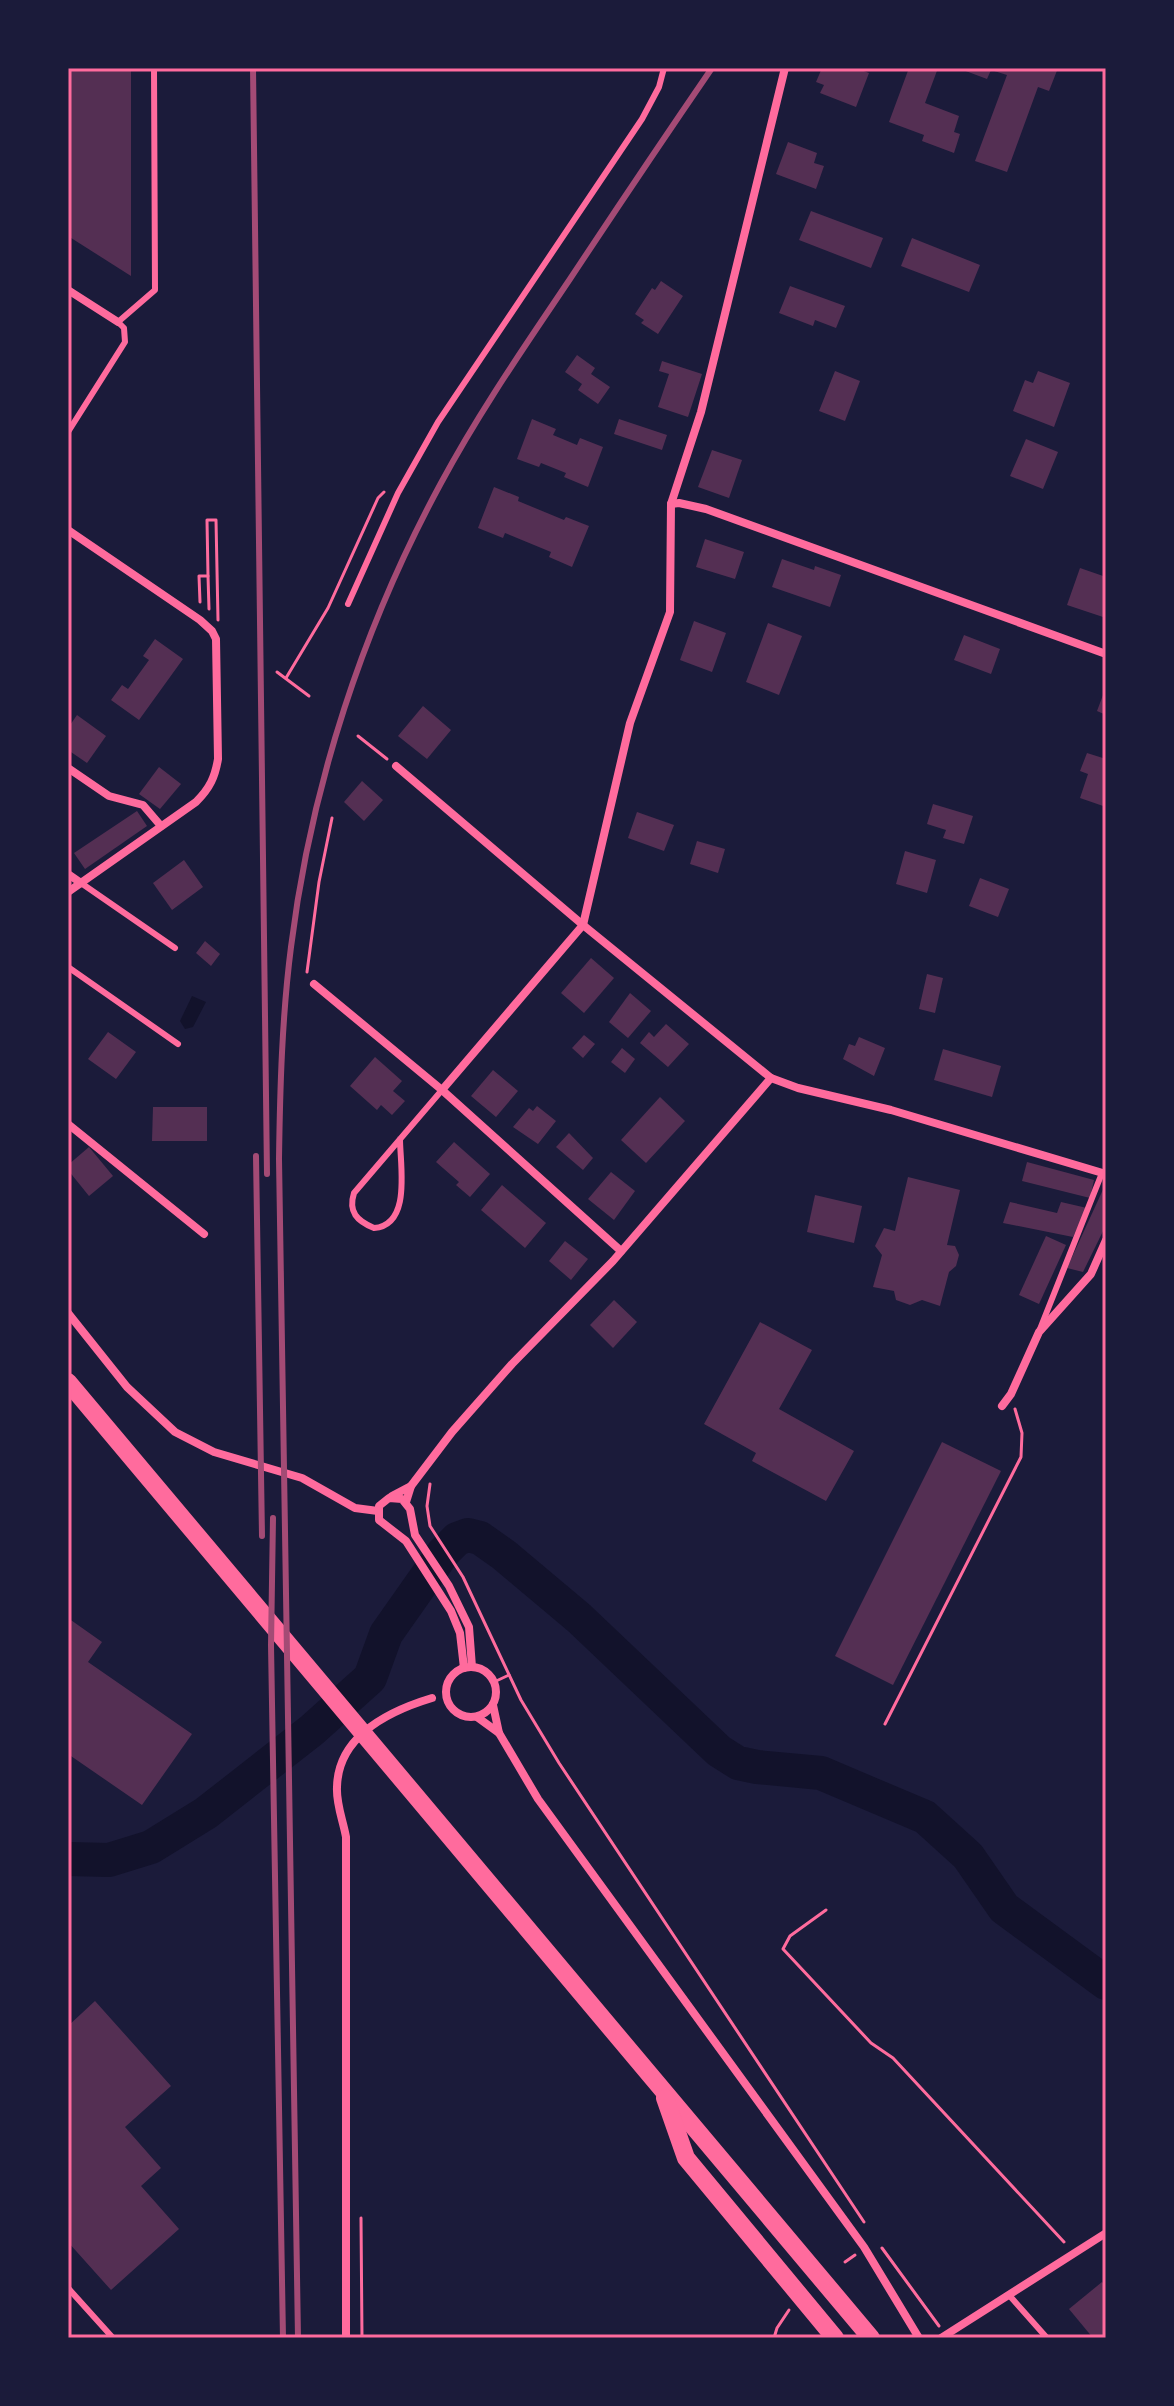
<svg xmlns="http://www.w3.org/2000/svg" width="1174" height="2406" viewBox="0 0 1174 2406" font-family="'IBM Plex Serif',serif">
<rect width="100%" height="100%" fill="#1b1b3a"/>
<polygon fill="#12122b" points="192,996 206,1002 193,1027 185,1029 180,1021"/>
<g fill="none" stroke-linecap="round" stroke-linejoin="round">
<polyline stroke="#12122b" stroke-width="34" points="68,1859 109,1860 151,1847 206,1813 312,1730 370,1678 386,1634 443,1553 457,1539 468,1535 480,1538 504,1555 579,1618 719,1751 738,1763 757,1767 821,1773 925,1817 968,1856 1004,1908 1106,1983"/>
</g>
<g fill="#542f53">
<polygon points="68,68 131,68 131,276 68,236"/>
<polygon points="822,68 856,68 869,73 856,107 820,93 824,85 816,82"/>
<polygon points="909,68 938,68 925,103 959,116 954,132 960,134 954,153 922,141 924,135 889,122"/>
<polygon points="964,68 1058,68 1049,91 1038,87 1007,172 975,161 1007,75 991,70 987,79 963,70"/>
<polygon points="788,142 817,153 814,163 824,166 816,189 776,174"/>
<polygon points="811,211 883,238 871,268 799,240"/>
<polygon points="912,238 980,265 969,292 901,266"/>
<polygon points="661,281 683,296 658,334 641,323 644,320 635,314 652,288 655,290"/>
<polygon points="790,286 845,306 836,328 815,320 813,326 779,313"/>
<polygon points="577,355 595,368 591,374 610,387 598,404 578,390 582,384 565,372"/>
<polygon points="662,361 702,374 688,417 658,407 669,374 659,371"/>
<polygon points="835,371 860,381 845,421 819,411"/>
<polygon points="1038,371 1070,383 1054,427 1013,411 1025,380 1033,383"/>
<polygon points="532,419 556,429 553,435 577,445 580,438 603,447 588,487 564,477 566,473 541,463 539,467 517,459"/>
<polygon points="619,419 667,435 662,450 614,434"/>
<polygon points="1026,439 1058,452 1043,489 1010,476"/>
<polygon points="712,450 742,460 729,498 698,487"/>
<polygon points="494,487 519,497 518,501 564,520 566,517 589,526 572,567 549,557 551,552 505,533 503,538 478,528"/>
<polygon points="705,539 744,552 735,579 696,567"/>
<polygon points="782,559 814,570 815,566 841,575 830,607 772,587"/>
<polygon points="1080,568 1106,577 1106,607 1103,617 1067,605"/>
<polygon points="694,621 726,633 712,672 680,660"/>
<polygon points="768,623 802,636 779,695 746,682"/>
<polygon points="964,635 1000,649 991,674 954,660"/>
<polygon points="155,639 183,659 139,720 111,700 122,685 128,689 149,660 143,656"/>
<polygon points="1106,687 1106,715 1097,711"/>
<polygon points="423,706 451,730 427,759 398,736"/>
<polygon points="77,715 106,736 87,763 68,750 68,728"/>
<polygon points="1087,753 1106,759 1106,807 1080,798 1088,774 1080,771"/>
<polygon points="159,767 181,784 160,809 139,794"/>
<polygon points="362,781 383,800 364,821 344,802"/>
<polygon points="933,804 973,816 964,844 943,838 946,830 927,824"/>
<polygon points="137,811 147,826 85,869 74,853"/>
<polygon points="637,812 674,825 664,851 628,838"/>
<polygon points="697,841 725,849 718,873 690,864"/>
<polygon points="905,851 936,860 927,893 896,884"/>
<polygon points="184,860 203,887 172,910 153,883"/>
<polygon points="980,878 1009,889 998,917 969,906"/>
<polygon points="205,941 220,954 211,966 196,953"/>
<polygon points="591,958 614,978 584,1013 561,993"/>
<polygon points="927,974 943,978 935,1013 919,1009"/>
<polygon points="630,993 651,1011 628,1038 609,1022"/>
<polygon points="666,1024 689,1044 668,1067 640,1043 649,1032 654,1037"/>
<polygon points="108,1032 136,1052 116,1079 88,1059"/>
<polygon points="584,1035 595,1044 583,1058 572,1048"/>
<polygon points="859,1037 885,1048 874,1076 843,1059 849,1044 855,1046"/>
<polygon points="622,1048 635,1059 625,1073 611,1062"/>
<polygon points="943,1049 1001,1066 992,1097 934,1080"/>
<polygon points="375,1057 402,1081 393,1091 405,1101 392,1115 381,1105 377,1110 350,1086"/>
<polygon points="493,1070 518,1091 496,1117 471,1096"/>
<polygon points="660,1097 685,1121 646,1163 621,1140"/>
<polygon points="537,1106 556,1121 538,1144 513,1127 529,1108 533,1111"/>
<polygon points="153,1107 207,1107 207,1141 152,1141"/>
<polygon points="569,1133 593,1158 583,1170 556,1147"/>
<polygon points="454,1142 490,1174 470,1197 456,1185 459,1182 436,1162"/>
<polygon points="89,1147 113,1176 89,1196 68,1170 68,1165"/>
<polygon points="1027,1162 1094,1180 1090,1198 1022,1181"/>
<polygon points="611,1172 635,1191 614,1220 588,1199"/>
<polygon points="908,1177 960,1190 947,1245 955,1246 959,1255 956,1266 949,1272 940,1306 922,1300 910,1305 896,1300 894,1291 873,1287 882,1255 875,1246 884,1228 895,1231"/>
<polygon points="1106,1183 1106,1225 1083,1272 1067,1268"/>
<polygon points="502,1185 546,1223 525,1248 481,1210"/>
<polygon points="815,1195 862,1206 854,1243 807,1232"/>
<polygon points="1010,1202 1057,1213 1061,1202 1087,1208 1073,1237 1003,1223"/>
<polygon points="1046,1236 1066,1245 1039,1304 1019,1295"/>
<polygon points="565,1241 588,1259 571,1280 549,1261"/>
<polygon points="614,1300 637,1322 613,1348 590,1325"/>
<polygon points="760,1322 812,1350 779,1409 854,1451 826,1501 752,1461 756,1453 704,1424"/>
<polygon points="942,1442 1001,1471 893,1685 835,1656"/>
<polygon points="68,1618 102,1642 88,1662 192,1734 142,1805 68,1754"/>
<polygon points="95,2001 171,2086 125,2127 161,2168 141,2186 179,2229 111,2290 68,2242 68,2026"/>
<polygon points="1102,2282 1106,2287 1106,2338 1093,2338 1069,2309"/>
</g>
<g fill="none" stroke-linecap="round" stroke-linejoin="round">
<g stroke="#ff6b9d" stroke-width="3">
<polyline points="208,576 209,609"/>
<polyline points="200,602 199,576 208,576 207,520 216,520 218,620"/>
<polyline points="277,672 309,696"/>
<polyline points="286,678 328,608 378,498 384,492"/>
<polyline points="358,736 387,759"/>
<polyline points="307,972 319,882 332,818"/>
<polyline points="430,1484 427,1506 430,1526 463,1577 521,1700 559,1763 864,2222"/>
<polyline points="494,1682 509,1675"/>
<polyline points="885,1724 1021,1457 1022,1433 1015,1409"/>
<polyline points="826,1910 790,1936 783,1949 871,2043 893,2058 1064,2242"/>
<polyline points="361,2218 362,2338"/>
<polyline points="882,2248 939,2326"/>
<polyline points="845,2262 855,2255"/>
<polyline points="774,2338 777,2328 789,2310"/>
</g>
<g stroke="#ff6b9d" stroke-width="6">
<polyline points="68,432 125,342 124,328 118,322 155,290 154,68"/>
<polyline points="348,604 398,493 438,422 642,119 659,87 664,68"/>
<polyline points="81,883 175,948"/>
<polyline points="68,967 178,1044"/>
<path d="M400 1139C400 1165 412 1225 374 1228 357 1221 348 1212 354 1193L442 1090"/>
<polyline points="1040,1329 1102,1173"/>
<polyline points="68,2288 113,2338"/>
<polyline points="1009,2295 1047,2338"/>
</g>
<g stroke="#ff6b9d" stroke-width="8">
<polyline points="68,290 118,322"/>
<polyline points="671,504 679,503 706,509 1106,654"/>
<path d="M68 530 200 620 212 631 216 639 218 759C215 777 210 788 196 802L68 892"/>
<polyline points="396,766 583,925 771,1078 798,1088 891,1110 1106,1174"/>
<polyline points="68,768 109,796 143,805 161,826"/>
<polyline points="68,874 81,883"/>
<polyline points="314,984 442,1090 621,1251"/>
<polyline points="442,1090 583,925 630,723 670,612 671,504 701,412 785,68"/>
<polyline points="68,1124 204,1234"/>
<polyline points="68,1313 127,1387 175,1432 214,1452 302,1478 355,1508 378,1511"/>
<polyline points="1002,1406 1011,1394 1039,1332 1091,1274 1106,1240"/>
<polyline points="411,1486 452,1432 512,1364 613,1261 771,1078"/>
<polyline points="392,1496 411,1486 406,1502"/>
<circle cx="471" cy="1692" r="25"/>
<polyline points="464,1668 460,1633 451,1611 406,1541 379,1520 379,1506 389,1498 402,1499 410,1509 415,1535 449,1586 469,1627 472,1667"/>
<polyline points="477,1717 499,1733 493,1705"/>
<polyline points="499,1733 538,1799 864,2247 919,2338"/>
<path d="M346 2338V1837C343 1820 336 1804 337 1787 338 1736 389 1711 432 1698"/>
<polyline points="941,2338 1106,2233"/>
</g>
<g stroke="#ff6b9d" stroke-width="18">
<polyline points="68,1382 871,2338"/>
<polyline points="665,2098 686,2158 835,2338"/>
</g>
<g stroke="#a44b75" stroke-width="6">
<polyline points="253,68 267,1174"/>
<polyline points="256,1156 262,1536"/>
<polyline points="273,1518 271,1645 283,2338"/>
<path d="M298 2338 279 1159C280 1088 282 1017 291 947 311 786 363 627 441 483 479 412 525 346 570 279 617 208 664 138 712 68"/>
</g>
</g>
<rect width="1174" height="2406" fill="none" stroke="#1b1b3a" stroke-width="140"/>
<rect x="70" y="70" width="1034" height="2266" fill="none" stroke="#ff6b9d" stroke-width="3"/>
</svg>
